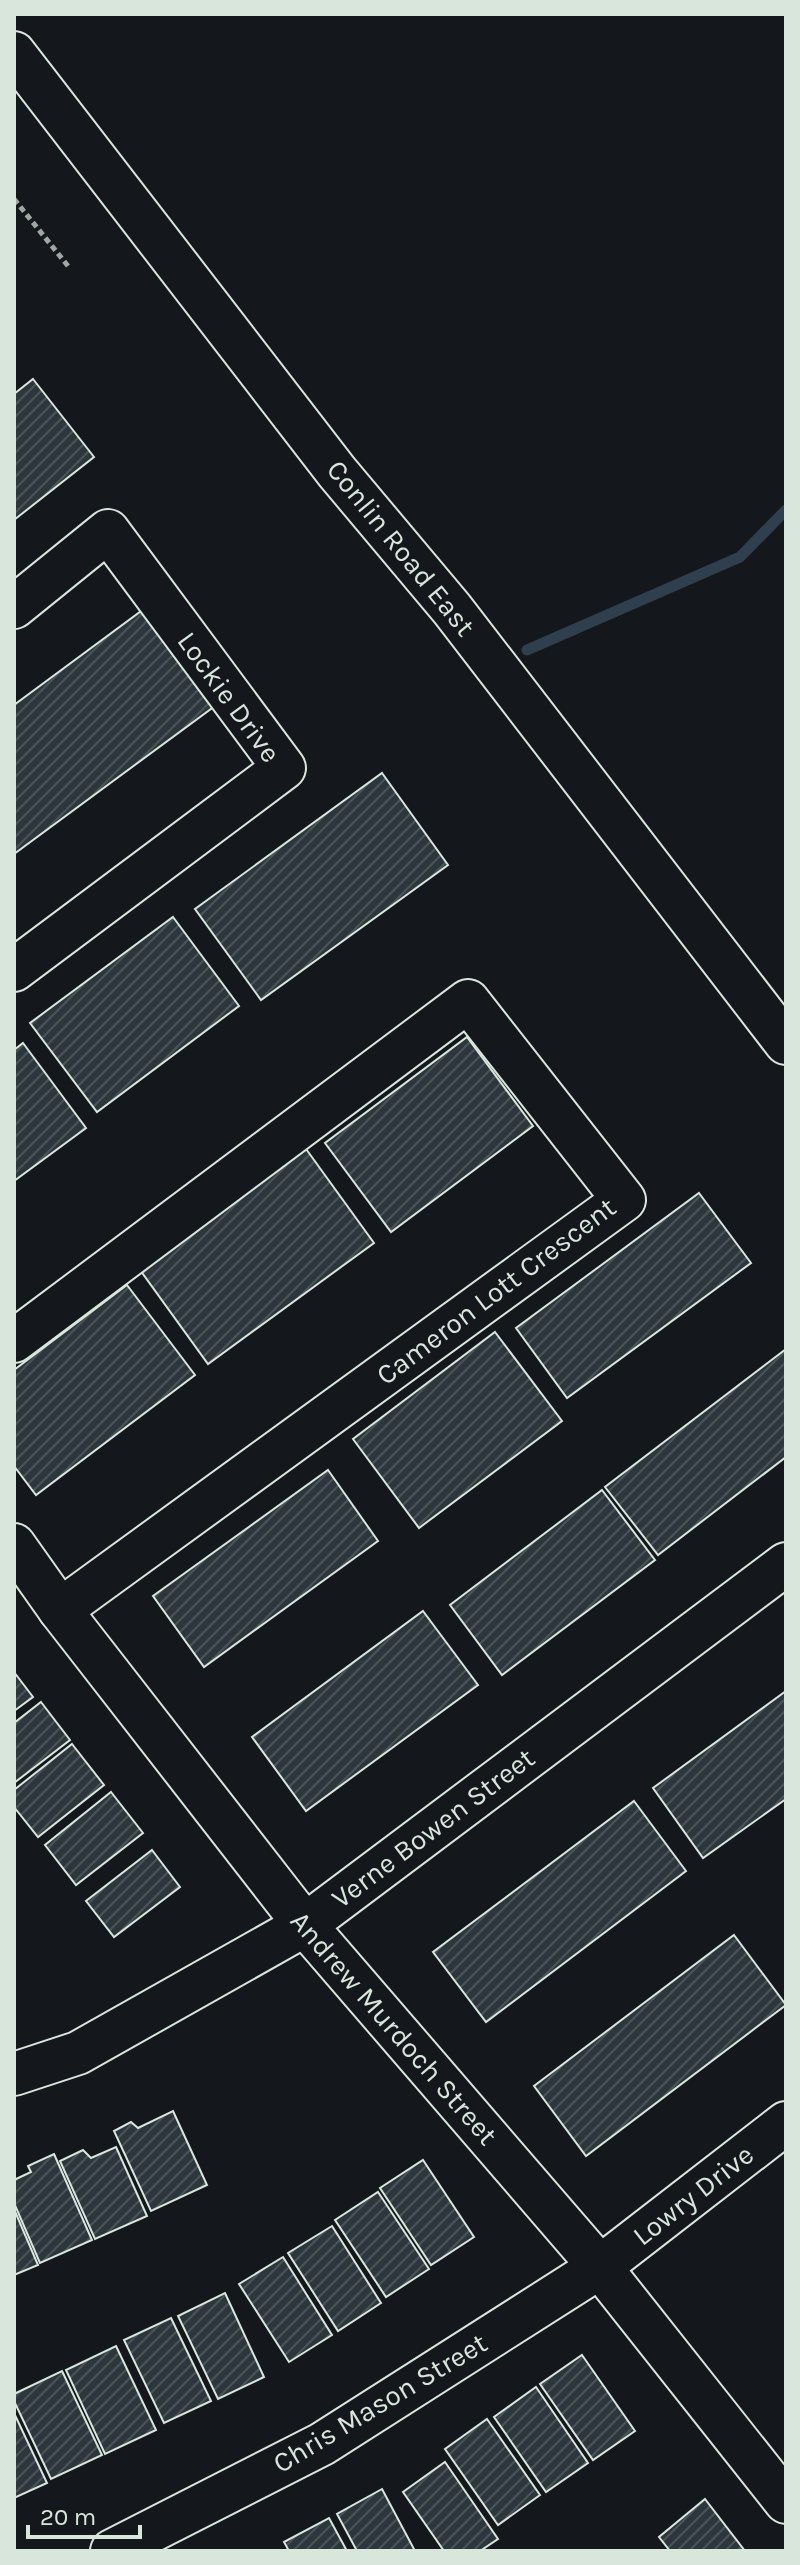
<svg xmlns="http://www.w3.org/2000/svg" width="800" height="2565" viewBox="0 0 800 2565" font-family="Karla,sans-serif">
<defs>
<pattern id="building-hatch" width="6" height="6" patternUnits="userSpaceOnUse" patternTransform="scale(2)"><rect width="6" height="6" fill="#2c363c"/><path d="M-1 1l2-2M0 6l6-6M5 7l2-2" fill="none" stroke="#4a5358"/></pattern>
</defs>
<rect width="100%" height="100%" fill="#14181c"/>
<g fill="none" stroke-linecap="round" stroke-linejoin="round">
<polyline stroke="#2f3f4d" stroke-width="11" points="527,650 740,557 786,510"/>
</g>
<g fill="url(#building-hatch)" stroke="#d8e6dc" stroke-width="2">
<polygon points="33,379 94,457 14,520 14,394"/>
<polygon points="148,606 219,703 14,854 14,705"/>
<polygon points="382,773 448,865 261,1000 195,909"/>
<polygon points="173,917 239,1006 97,1112 30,1023"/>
<polygon points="467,1037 533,1126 391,1232 325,1143"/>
<polygon points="23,1043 86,1128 14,1181 14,1050"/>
<polygon points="301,1142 374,1243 208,1364 135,1263"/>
<polygon points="699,1193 751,1263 567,1398 516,1328"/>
<polygon points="127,1285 195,1375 36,1495 14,1466 14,1370"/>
<polygon points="495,1332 562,1421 419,1528 353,1439"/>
<polygon points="786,1349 786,1457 658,1555 605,1487"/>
<polygon points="328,1470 378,1541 204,1667 153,1596"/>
<polygon points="602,1490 655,1560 502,1675 450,1605"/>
<polygon points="423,1611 478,1685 306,1811 252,1737"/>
<polygon points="14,1672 33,1697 14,1711"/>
<polygon points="786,1691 786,1799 703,1858 653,1788"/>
<polygon points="41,1702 70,1740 14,1783 14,1723"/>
<polygon points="72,1744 104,1785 38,1837 14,1807 14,1790"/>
<polygon points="111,1792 143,1833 76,1885 45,1845"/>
<polygon points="634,1801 686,1871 486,2022 433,1952"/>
<polygon points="152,1850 180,1887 114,1937 86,1901"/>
<polygon points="734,1935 786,2005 586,2156 534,2086"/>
<polygon points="173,2111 207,2185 151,2211 114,2131 131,2122 138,2128"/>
<polygon points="116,2147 147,2216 95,2239 60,2161 83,2150 91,2158"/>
<polygon points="54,2154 92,2240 40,2263 14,2203 14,2180 31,2172 28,2166"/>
<polygon points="423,2160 474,2237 431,2265 380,2188"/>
<polygon points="378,2192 429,2269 386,2297 335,2220"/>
<polygon points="14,2209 38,2265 14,2275"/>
<polygon points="332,2226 381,2303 338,2331 288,2253"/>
<polygon points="283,2257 332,2335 289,2362 239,2284"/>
<polygon points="225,2293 264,2377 218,2399 178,2316"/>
<polygon points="171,2318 211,2401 164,2423 124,2340"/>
<polygon points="116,2346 156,2430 105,2454 66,2370"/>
<polygon points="582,2355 635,2431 593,2460 540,2384"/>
<polygon points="62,2371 102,2455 51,2479 14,2401 14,2394"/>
<polygon points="536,2387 588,2463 546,2492 494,2417"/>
<polygon points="14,2413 47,2483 14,2498"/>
<polygon points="487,2419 540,2495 498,2525 445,2449"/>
<polygon points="445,2462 498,2539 480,2551 444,2551 403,2492"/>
<polygon points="382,2489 415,2551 357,2551 337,2514"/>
<polygon points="705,2499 745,2551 670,2551 659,2537"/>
<polygon points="329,2518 347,2551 289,2551 284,2542"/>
</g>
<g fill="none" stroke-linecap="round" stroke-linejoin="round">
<defs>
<g id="minor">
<polyline points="14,53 337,472 452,609 786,1043"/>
<polyline points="14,607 108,531 284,768 14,970"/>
<polyline points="14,1341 468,1001 624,1200 60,1610"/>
<polyline points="14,1545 60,1610 305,1925 600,2267 786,2502"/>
<polyline points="14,2074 78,2053 305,1925 786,1564"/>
<polyline points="112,2551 322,2444 600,2267 786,2123"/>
</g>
</defs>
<use href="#minor" stroke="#d8e6dc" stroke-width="46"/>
<polyline stroke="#9da8a2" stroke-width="5" stroke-dasharray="6 4" stroke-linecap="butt" points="14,199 68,266"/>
<use href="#minor" stroke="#14181c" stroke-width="42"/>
</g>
<g text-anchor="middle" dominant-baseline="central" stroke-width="6" stroke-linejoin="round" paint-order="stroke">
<g font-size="28" fill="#d8e6dc" stroke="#14181c">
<text transform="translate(401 548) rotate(51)">Conlin Road East</text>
<text transform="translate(229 697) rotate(54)">Lockie Drive</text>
<text transform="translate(496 1291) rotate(-37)">Cameron Lott Crescent</text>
<text transform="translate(433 1828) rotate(-37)">Verne Bowen Street</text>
<text transform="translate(394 2028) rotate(49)">Andrew Murdoch Street</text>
<text transform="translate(693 2195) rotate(-38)">Lowry Drive</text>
<text transform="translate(380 2403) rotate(-31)">Chris Mason Street</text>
</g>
</g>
<rect width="800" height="2565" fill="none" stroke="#d8e6dc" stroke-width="32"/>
<path d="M28 2525v12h112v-12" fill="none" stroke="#d8e6dc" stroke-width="4"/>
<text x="40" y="2525" font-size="24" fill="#d8e6dc" stroke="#14181c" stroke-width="6" paint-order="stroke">20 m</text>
</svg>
